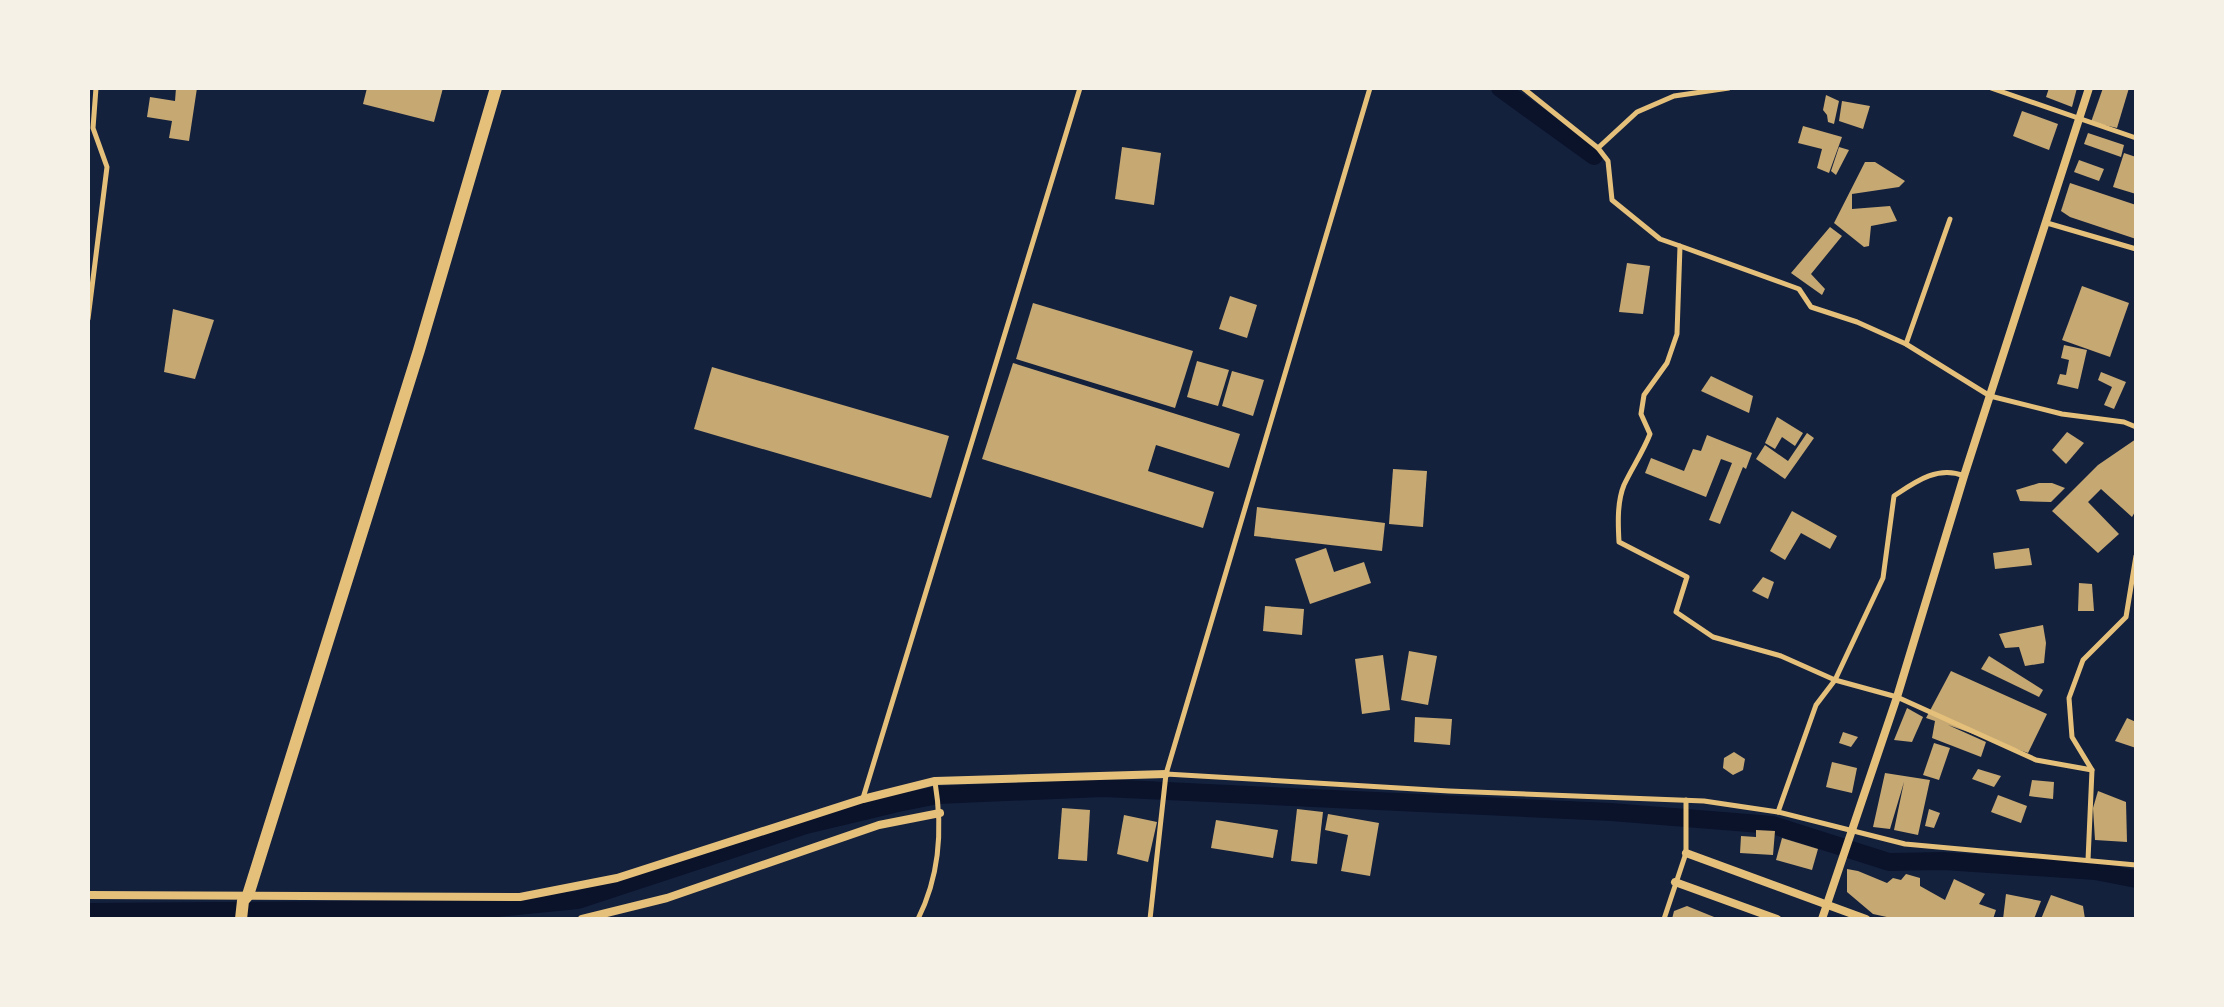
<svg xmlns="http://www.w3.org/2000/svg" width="2224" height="1007" viewBox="0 0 2224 1007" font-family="'IBM Plex Sans',sans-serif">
<rect width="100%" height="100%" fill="#14213d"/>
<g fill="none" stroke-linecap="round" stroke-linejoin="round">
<g stroke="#0b132b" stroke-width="18">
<polyline points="1500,88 1594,156"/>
<polyline points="88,912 486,909 578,900 806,825 898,803 938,795 1103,788 1611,812 1773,825 1889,862 1943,861 2095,871 2136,879"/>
</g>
</g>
<g fill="#c6a872">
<polygon points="176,88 197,88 189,141 169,138 172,121 147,117 150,97 175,101"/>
<polygon points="367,88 443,88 434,122 363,104"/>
<polygon points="2049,88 2077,88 2072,107 2046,97"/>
<polygon points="2103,88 2129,88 2117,128 2091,122"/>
<polygon points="1826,95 1839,101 1834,124 1828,122 1827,115 1823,110"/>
<polygon points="1842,101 1870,106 1863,129 1839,121"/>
<polygon points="2022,111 2058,124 2049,150 2013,136"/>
<polygon points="1803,126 1842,137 1829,173 1817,168 1822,149 1798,143"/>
<polygon points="2088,133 2124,145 2121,157 2084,144"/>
<polygon points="1122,147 1161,153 1154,205 1115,199"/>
<polygon points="1839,147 1849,150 1836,175 1831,171"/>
<polygon points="2124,153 2136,157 2136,194 2113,187"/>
<polygon points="2079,160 2104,169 2099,181 2074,172"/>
<polygon points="1865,162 1875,162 1905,181 1899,187 1852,194 1852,209 1890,206 1897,221 1871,226 1869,246 1864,247 1834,223"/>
<polygon points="2070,183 2136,205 2136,239 2070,217 2061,211"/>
<polygon points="1830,227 1842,236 1811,274 1825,289 1822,295 1791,273"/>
<polygon points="1627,263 1650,266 1643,314 1619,312"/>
<polygon points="2082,286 2129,303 2110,357 2062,340"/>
<polygon points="1230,296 1257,305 1247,338 1219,329"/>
<polygon points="1033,303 1193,351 1175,408 1016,359"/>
<polygon points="173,309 214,320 195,379 164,372"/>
<polygon points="2064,345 2087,350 2078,389 2057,384 2060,374 2066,375 2069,360 2061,358"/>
<polygon points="1197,361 1229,370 1218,406 1187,397"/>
<polygon points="1013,363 1240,434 1229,468 1156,445 1148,471 1214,492 1203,528 982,459"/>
<polygon points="712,367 949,436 931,498 694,429"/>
<polygon points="1232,371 1264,380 1253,416 1222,406"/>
<polygon points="2101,372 2126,382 2114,409 2104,405 2112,387 2098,380"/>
<polygon points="1711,376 1753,396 1749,413 1701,391"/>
<polygon points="1777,417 1803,433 1795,446 1782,437 1775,449 1765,443"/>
<polygon points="2067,432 2084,443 2066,464 2052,450"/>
<polygon points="1807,433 1814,438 1785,479 1756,459 1765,445 1788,461"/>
<polygon points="1707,435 1752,453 1746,469 1743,467 1720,524 1709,520 1732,463 1721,459 1706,497 1645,473 1651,458 1684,471 1693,449 1701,451"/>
<polygon points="2136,439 2136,510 2132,517 2101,489 2088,502 2119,534 2098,553 2052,511 2098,465"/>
<polygon points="1393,469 1427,471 1423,527 1389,524"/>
<polygon points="2039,483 2052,483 2065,488 2051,502 2020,501 2016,490"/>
<polygon points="1257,507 1385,523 1382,551 1254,536"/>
<polygon points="1792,511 1837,536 1830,549 1801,533 1785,560 1770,551"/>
<polygon points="1326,548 1334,572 1364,562 1371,583 1310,604 1295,559"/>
<polygon points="2029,548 2032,565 1995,569 1993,553"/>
<polygon points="1763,577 1774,582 1768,599 1752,591"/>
<polygon points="2079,583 2092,584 2094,611 2078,611"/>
<polygon points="1265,606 1304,609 1302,635 1263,631"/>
<polygon points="2043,625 2046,643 2044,663 2025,666 2019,647 2005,648 1999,634"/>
<polygon points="1409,651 1437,656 1428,705 1401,700"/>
<polygon points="1383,655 1390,710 1362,714 1355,659"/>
<polygon points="1989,656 2043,690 2039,697 1981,669"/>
<polygon points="1951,671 2047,714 2028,753 1948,725 1986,742 1981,757 1932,738 1935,721 1926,718"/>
<polygon points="1907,708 1923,717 1912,742 1894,740"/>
<polygon points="1415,717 1452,719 1450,745 1414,742"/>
<polygon points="2127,718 2136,722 2136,748 2115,741"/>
<polygon points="1843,732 1858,737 1851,747 1839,743"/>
<polygon points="1934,743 1950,748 1939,780 1923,775"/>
<polygon points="1734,752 1745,759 1743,770 1733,775 1723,768 1724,758"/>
<polygon points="1832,762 1857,768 1852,793 1826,787"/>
<polygon points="1978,769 2001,776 1994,787 1972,779"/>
<polygon points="1885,773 1930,780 1918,835 1894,830 1904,782 1890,829 1873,827"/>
<polygon points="2032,780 2054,782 2053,799 2029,796"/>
<polygon points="2098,791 2126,802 2127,842 2095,840 2093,808"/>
<polygon points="1998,795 2027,806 2021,823 1991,812"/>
<polygon points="1062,808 1090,810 1087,861 1058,859"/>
<polygon points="1297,809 1323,812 1317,864 1291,861"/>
<polygon points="1929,809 1940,813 1934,828 1925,826"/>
<polygon points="1328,814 1379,823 1370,876 1341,871 1348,835 1325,830"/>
<polygon points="1124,815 1157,822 1148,862 1117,854"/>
<polygon points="1216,820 1278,830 1273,858 1211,848"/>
<polygon points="1756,830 1775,831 1773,855 1740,853 1741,836 1756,837"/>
<polygon points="1782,838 1818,849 1812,870 1776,860"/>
<polygon points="1847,869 1858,871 1887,883 1893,878 1901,880 1906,874 1920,878 1920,886 1945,900 1954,879 1985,894 1979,904 1996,910 1993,919 1896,919 1873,914 1847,892"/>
<polygon points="2006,894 2041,901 2034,919 2003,919"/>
<polygon points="2051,895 2083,906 2085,919 2041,919"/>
<polygon points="1687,906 1719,919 1672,919 1674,911"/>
</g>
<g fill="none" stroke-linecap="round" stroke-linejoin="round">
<g stroke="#e5c07b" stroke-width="5">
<polyline points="1523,88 1598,148"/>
<path d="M1729 88 1674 96 1637 112 1598 148 1608 161 1612 200 1660 239 1680 246 1677 334 1667 363 1644 395 1641 414 1650 434C1643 452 1632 468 1624 485 1617 502 1618 524 1619 542L1687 577 1676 612 1713 637 1781 656 1835 680 1897 697 2036 760 2092 770"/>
<polyline points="1991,88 2136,138"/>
<polyline points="2047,223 2136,249"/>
<polyline points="1680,246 1799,289 1811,307 1857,322 1906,344 1990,396 2062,414 2124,422 2136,427"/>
<polyline points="88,319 107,167 93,128 96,88"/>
<polyline points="1906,344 1950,219"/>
<polyline points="1166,774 1449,791 1704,801 1778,812 1905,844 2136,865"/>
<polyline points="863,798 1080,88"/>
<path d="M1778 812 1816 705 1835 680 1883 578 1894 496C1915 482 1938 465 1964 476"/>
<polyline points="2088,860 2092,770 2072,737 2069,698 2083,660 2126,617 2136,556"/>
<path d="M918 919C940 875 943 830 935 782"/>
<polyline points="1150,919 1166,774 1370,88"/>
<polyline points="1664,919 1686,853 1686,800"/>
</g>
<g stroke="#e5c07b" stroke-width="8">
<polyline points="1686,853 1866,919"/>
<polyline points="1675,882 1777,919"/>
<polyline points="88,895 520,897 617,878 863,799 935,781 1166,774"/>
<polyline points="582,919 667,898 879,825 940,813"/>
<polyline points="1822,919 1897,697 1964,476 2089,88"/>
</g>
<polyline stroke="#e5c07b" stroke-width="12" points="241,919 243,901 248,895 419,350 496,88"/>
</g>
<rect width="2224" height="1007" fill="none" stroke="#f6f1e7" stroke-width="180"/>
</svg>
